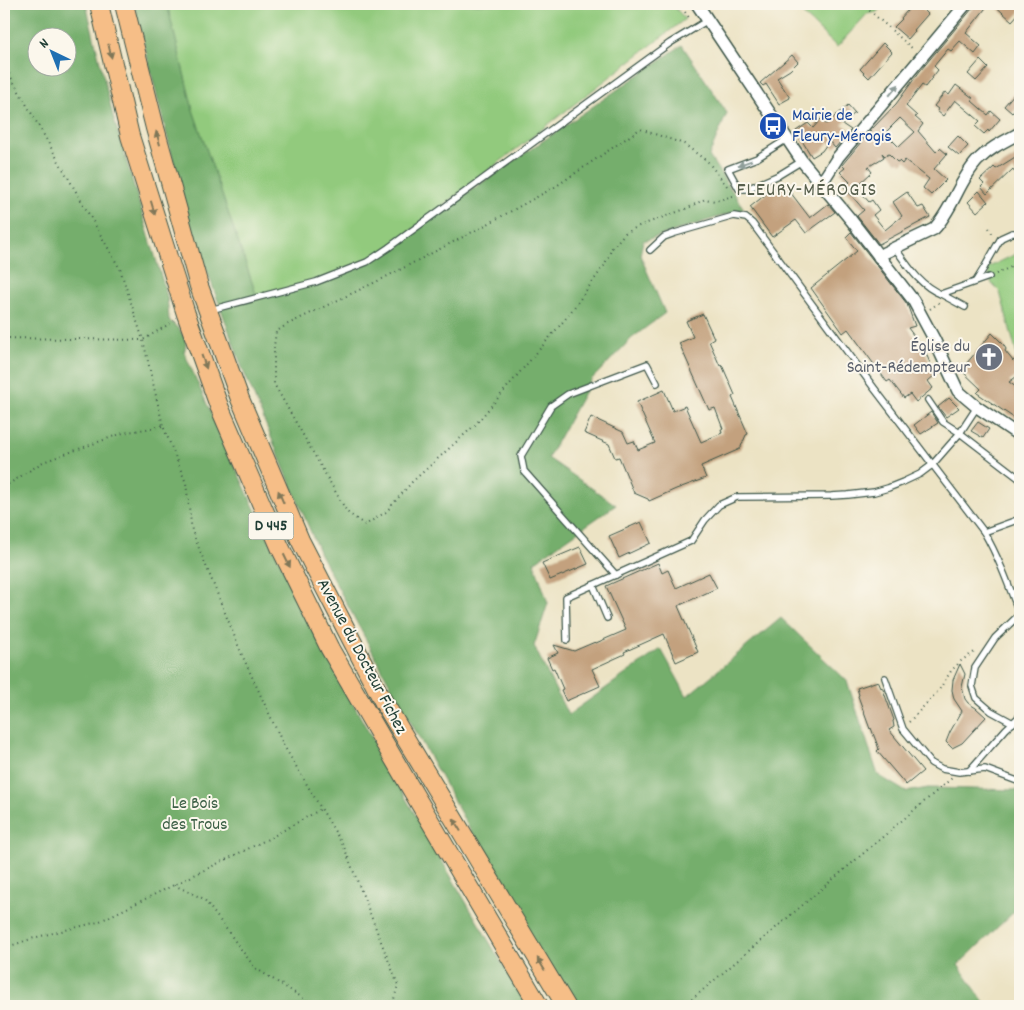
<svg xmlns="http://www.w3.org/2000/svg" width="1024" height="1010" viewBox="0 0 1024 1010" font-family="Dekko,sans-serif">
<rect width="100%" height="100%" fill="#fbf7ec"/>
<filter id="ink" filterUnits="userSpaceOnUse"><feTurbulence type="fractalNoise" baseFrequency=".02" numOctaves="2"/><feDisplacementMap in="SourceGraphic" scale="10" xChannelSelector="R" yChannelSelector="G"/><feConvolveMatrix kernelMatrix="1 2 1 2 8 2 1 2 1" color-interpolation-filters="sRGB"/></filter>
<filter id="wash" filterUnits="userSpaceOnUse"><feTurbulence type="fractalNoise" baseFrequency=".0096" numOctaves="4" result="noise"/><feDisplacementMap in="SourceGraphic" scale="20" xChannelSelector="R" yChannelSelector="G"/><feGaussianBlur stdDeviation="1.12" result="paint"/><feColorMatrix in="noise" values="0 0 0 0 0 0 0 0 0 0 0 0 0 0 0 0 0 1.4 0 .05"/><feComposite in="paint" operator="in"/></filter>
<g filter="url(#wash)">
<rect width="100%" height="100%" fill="#ece3c4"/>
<g fill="#92ca7d" stroke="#588458">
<polygon points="167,4 672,4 685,19 388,248 346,271 257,297 193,110"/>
<polygon points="792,4 884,4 877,12 867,14 837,47"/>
<polygon points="1020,252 1020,352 1017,355 1000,292 992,284 987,268"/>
</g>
<g fill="#75ae6c" stroke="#4a7650" fill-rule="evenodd">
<path d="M4 4H86L113 116 167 296 169 320C179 329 190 337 184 352 228 452 273 552 324 649 387 770 458 888 527 1006H4ZM38 38H68V68H38Z"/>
<polygon points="134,4 167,4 193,110 257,297 316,282 367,262 682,45 727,113 709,156 744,209 643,241 640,255 665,313 632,338 591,380 548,458 616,505 534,562 548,603 534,646 568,715 661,649 687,696 781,618 847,681 878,775 906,792 928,788 1020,790 1020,906 958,965 987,1006 567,1006 399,701 320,554 243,370 187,215"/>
</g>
<g id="blocks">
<g fill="#c3a17e" fill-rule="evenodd">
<polygon points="913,4 918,4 928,14 914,30 915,31 908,39 894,27 902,19 901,18"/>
<path d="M973 4H989L966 33 981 46 975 54 960 41 951 51 948 49 934 66 938 70 925 87 922 85 906 106 917 116 915 117 923 124 918 131 936 152 940 148 947 154 934 169 946 180 931 195 923 188 929 179 905 160 902 164 899 161 897 162 889 154 885 156 882 153 884 157 868 167 872 172 856 187 869 202 872 200 879 210 873 215 885 230 902 216 893 202 907 192 918 208 923 206 930 217 879 244 857 216 864 210 844 187 850 182 840 172 845 168 842 165 871 130 896 104 920 71 972 9ZM900 118 915 132 899 147 885 133Z"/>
<polygon points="993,4 1020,4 1020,12 1012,21"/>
<polygon points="883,43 892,52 869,78 860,69"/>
<polygon points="792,55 798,62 790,70 777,78 790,98 779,104 766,84 763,86 760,83"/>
<polygon points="980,60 988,68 976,81 968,74"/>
<polygon points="956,85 973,98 972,101 988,115 991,111 1000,119 989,132 988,130 984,134 975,126 980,121 955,100 943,116 937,111 938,109 934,106 945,92 949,95"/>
<polygon points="1020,87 1020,113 1016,109 1012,113 1004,106"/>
<polygon points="848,105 855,113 842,124 851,130 835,148 829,141 822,151 812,157 796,131 808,123 813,128 821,119 826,124"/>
<polygon points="958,136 968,146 959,156 948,147"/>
<polygon points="1020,154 1020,180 1013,169 987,194 981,187 984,184 980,180 994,167 996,169"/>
<polygon points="780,183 782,185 784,184 810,218 828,204 835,212 806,233 796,220 772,237 750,207"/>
<polygon points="979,191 988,202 977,212 968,202"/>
<polygon points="851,232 907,304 915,326 908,328 925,351 935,375 928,381 933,388 916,402 910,394 904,398 890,380 887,382 848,329 843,333 811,288 857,251 846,237"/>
<polygon points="703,314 714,338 709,341 720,366 722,365 735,395 732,397 748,434 746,435 740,449 701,466 706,478 676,489 649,501 648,499 634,493 619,457 615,458 609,444 584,433 591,417 623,432 628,443 634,441 638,450 655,443 637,402 664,390 673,411 685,406 701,442 722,433 721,429 723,429 715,408 709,410 679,343 693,337 686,321"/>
<polygon points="992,333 1003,344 1006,349 1005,351 1013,361 1020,356 1020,374 1009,382 1020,390 1020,422 977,393 981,389 961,370"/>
<polygon points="949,398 959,408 946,417 938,407"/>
<polygon points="931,412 938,423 921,434 914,425"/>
<polygon points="978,422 989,429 983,438 971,431"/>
<polygon points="641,522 651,543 619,558 609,536"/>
<polygon points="580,547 588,564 550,580 542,563"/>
<polygon points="658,563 662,573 668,570 676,588 709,573 717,588 678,606 698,652 676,662 664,634 624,652 625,654 592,669 600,686 566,701 561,690 563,689 554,668 552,669 547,658 558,653 554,645 574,651 595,642 596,643 626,630 606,586"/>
<polygon points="960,664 965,674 962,687 965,699 968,703 976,708 986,717 962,743 952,748 946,742 950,732 962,711 954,699 952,690 953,680"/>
<polygon points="878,681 881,688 882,687 894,720 893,721 894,727 889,730 923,771 906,785 877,751 879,749 871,728 870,729 858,696 859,695 857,688"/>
</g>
</g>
</g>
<g filter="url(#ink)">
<use href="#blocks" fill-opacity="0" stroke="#3e564a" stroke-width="1"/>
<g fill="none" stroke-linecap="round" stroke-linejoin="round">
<defs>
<g id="service">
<polyline points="787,139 757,158 728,169 739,189 747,189 779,175 802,161"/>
<path d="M895 248C908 266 920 286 941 294L989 277"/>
<path d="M650 250 664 237 675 233 734 216 746 218 752 223 874 388 984 532C999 558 1009 586 1020 615"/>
<polyline points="976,281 984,268 1001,238 1012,233 1020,233"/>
<polyline points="941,294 965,307"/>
<polyline points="210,310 316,282 367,262 388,248 670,43 708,20"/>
<polyline points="928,400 943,422 960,433 1020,479"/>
<polyline points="984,532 1017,520 1020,517"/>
<polyline points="616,575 524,471 521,456 551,406 568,394 647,364 657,383"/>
<polyline points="607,618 593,585 691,541 705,520 719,505 737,497 831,496 848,495 874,492 888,488 903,482 920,474 932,465 960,433 977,407"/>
<polyline points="567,640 566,597 593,585"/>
<polyline points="885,678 903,729 931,763 942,769 959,772 985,769 1020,782"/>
<polyline points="1013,723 991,711 976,698 972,686 975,668 995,638 1020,614"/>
<polyline points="969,771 1006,729 1020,716"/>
</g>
<g id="minor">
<polyline points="697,4 802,161 851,220 913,300 934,339 958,391 977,407 1020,436"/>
<polyline points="820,182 826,176 838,157 966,4"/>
<path d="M879 257 884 253 934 229C953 209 959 180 978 160 990 148 1005 141 1020 133"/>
</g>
<g id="primary">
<polyline points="99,4 130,136 186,314 219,406 280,547 330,649 410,787 539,1006"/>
<polyline points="124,4 155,128 199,286 240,399 300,540 383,701 566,1006"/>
</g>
</defs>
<use href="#service" stroke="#3e564a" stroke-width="8"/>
<use href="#minor" stroke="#3e564a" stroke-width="14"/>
<use href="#primary" stroke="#3e564a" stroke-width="20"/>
<g stroke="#3e564a" stroke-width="2" stroke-dasharray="1 4" stroke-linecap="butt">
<polyline points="679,4 691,20"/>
<polyline points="862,4 913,49"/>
<polyline points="4,65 120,269 143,340 163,426 186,483 192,531 242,655 284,746 344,847 398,985 392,1006"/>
<polyline points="727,186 708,162 684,144 640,129 555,187 482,227 382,279 286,325 276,332 274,346 274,384 347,512 365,525 386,512 412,482 475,425 567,317 604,266 612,248 625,233 639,226 688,208 705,199 715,201 733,196"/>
<polyline points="989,228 993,235"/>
<polyline points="996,274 1015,265 1016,259 1020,256"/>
<polyline points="930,309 940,302"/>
<polyline points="4,338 143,340 174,321"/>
<polyline points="4,487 43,462 123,433 163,426"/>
<polyline points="909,722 939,690 951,671 962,660 976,651"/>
<polyline points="174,885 204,899 255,968 316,1006"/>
<polyline points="4,948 37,937 98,922 270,838 321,809"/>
<polyline points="684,1006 952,778"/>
</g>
<use href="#service" stroke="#fff" stroke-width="5.5"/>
<use href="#minor" stroke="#fff" stroke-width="11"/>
<use href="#primary" stroke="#f6be87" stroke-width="18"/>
</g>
<defs><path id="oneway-solid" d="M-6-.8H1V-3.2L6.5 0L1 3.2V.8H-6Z" transform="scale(1.25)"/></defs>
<g fill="#807759">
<use href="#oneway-solid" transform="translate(110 51) rotate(77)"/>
<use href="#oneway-solid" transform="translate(158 138) rotate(-106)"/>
<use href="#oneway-solid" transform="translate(153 208) rotate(73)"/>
<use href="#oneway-solid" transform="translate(204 362) rotate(70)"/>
<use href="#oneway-solid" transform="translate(281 497) rotate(-113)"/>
<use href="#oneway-solid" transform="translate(287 561) rotate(64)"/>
<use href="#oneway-solid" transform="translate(457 825) rotate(-121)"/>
<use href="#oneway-solid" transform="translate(541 964) rotate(-121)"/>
</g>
<g fill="#8f9e9a">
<use href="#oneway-solid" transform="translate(894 90) rotate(-50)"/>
<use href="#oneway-solid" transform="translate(745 163) rotate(160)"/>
</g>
</g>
<defs>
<symbol id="bus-disc" viewBox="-11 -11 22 22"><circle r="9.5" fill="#1a4fb4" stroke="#fbf7ec"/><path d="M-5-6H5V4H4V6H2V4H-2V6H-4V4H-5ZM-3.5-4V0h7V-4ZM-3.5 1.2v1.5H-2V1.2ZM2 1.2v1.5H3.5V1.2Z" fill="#fff"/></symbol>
<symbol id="church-disc" viewBox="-11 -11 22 22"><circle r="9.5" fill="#6b7280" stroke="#fbf7ec"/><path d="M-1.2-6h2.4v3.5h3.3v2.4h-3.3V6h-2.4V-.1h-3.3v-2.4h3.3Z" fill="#fff"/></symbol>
</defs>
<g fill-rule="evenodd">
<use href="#bus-disc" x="757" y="110" width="32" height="32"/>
<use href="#church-disc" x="973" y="341" width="32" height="32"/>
</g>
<g text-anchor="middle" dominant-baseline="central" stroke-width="4" stroke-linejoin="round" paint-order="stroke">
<rect fill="#fbf7ec" stroke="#61756b" stroke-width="1" x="248.5" y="512.5" width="45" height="27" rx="4"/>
<g font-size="16" font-weight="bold" fill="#1f3d34">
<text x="271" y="526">D 445</text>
</g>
<g font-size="18" fill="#164399" stroke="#fbf7ec" text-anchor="start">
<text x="792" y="116">Mairie de<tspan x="792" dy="21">Fleury-Mérogis</tspan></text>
</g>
<g font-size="18" fill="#5b616d" stroke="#fbf7ec" text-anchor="end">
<text x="970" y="347">Église du<tspan x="970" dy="21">Saint-Rédempteur</tspan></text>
</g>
<g font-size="18" fill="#1f3d34" stroke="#fbf7ec">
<text transform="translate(361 657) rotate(62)">Avenue du Docteur Fichez</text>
</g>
<g font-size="18" fill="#3c6046" stroke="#fbf7ec">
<text x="195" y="804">Le Bois<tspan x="195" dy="21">des Trous</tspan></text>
</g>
<g font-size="20" letter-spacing="1" fill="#58604e" stroke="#fbf7ec">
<text x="807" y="191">FLEURY-MÉROGIS</text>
</g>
</g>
<rect width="1024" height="1010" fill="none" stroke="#fbf7ec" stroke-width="20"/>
<g transform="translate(52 52) rotate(317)"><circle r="24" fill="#fbf7ec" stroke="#a3ada2"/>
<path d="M0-4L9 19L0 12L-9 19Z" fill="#1f6fb2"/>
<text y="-8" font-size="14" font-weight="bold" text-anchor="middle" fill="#1f3d34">N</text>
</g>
</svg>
